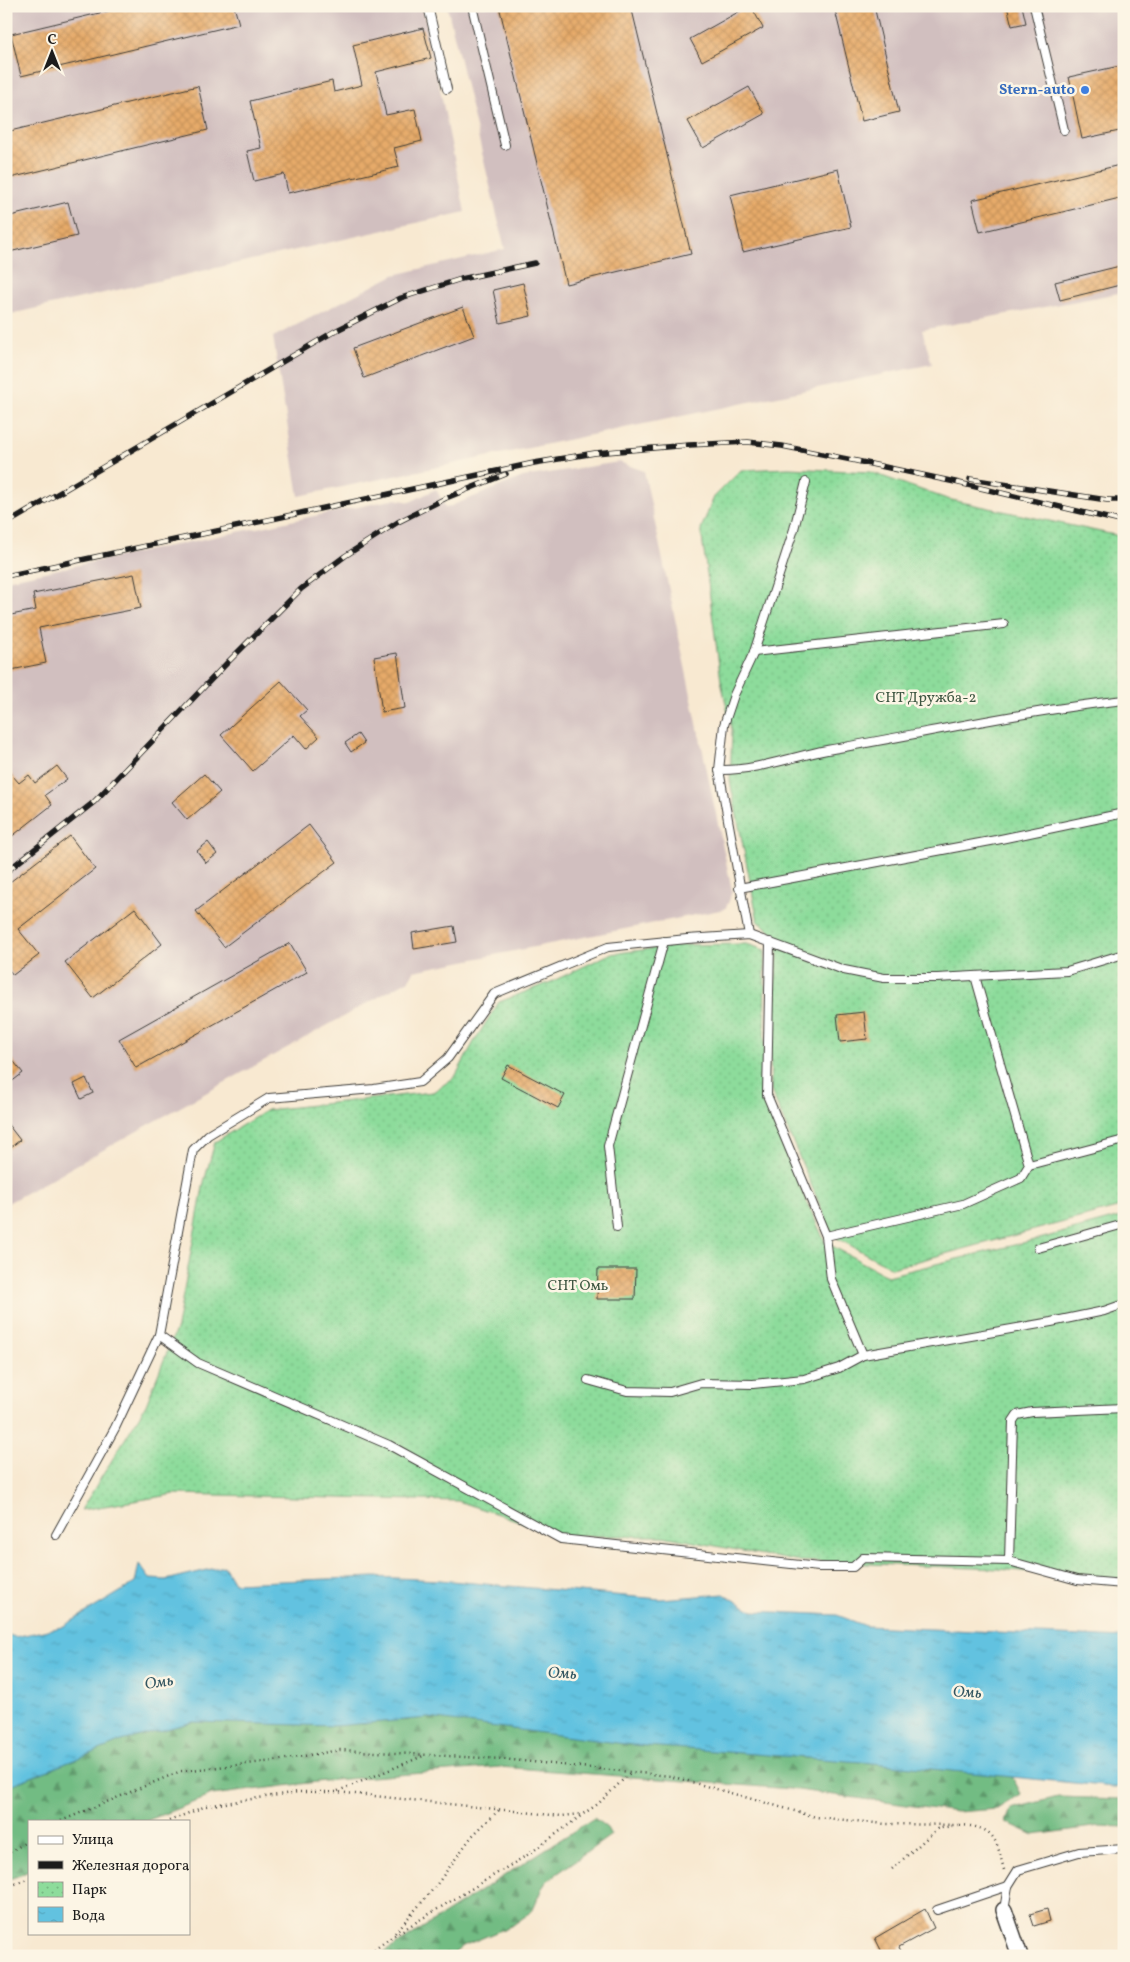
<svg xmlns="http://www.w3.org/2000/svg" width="1130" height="1962" viewBox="0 0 1130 1962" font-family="Vollkorn,serif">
<defs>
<pattern id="forest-firs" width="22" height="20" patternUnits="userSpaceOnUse" patternTransform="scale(1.25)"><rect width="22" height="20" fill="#72bc83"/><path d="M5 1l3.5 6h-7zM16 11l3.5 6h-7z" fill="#5d986a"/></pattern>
<pattern id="park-dots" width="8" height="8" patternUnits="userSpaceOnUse" patternTransform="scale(1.25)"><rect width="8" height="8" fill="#8ddc9b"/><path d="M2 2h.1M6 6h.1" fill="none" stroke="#79bc85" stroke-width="1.8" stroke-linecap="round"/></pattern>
<pattern id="water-ripples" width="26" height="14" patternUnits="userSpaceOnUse" patternTransform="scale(1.25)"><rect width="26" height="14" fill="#62c2e0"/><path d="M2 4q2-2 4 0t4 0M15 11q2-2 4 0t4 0" fill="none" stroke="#54a6c0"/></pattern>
<pattern id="building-cross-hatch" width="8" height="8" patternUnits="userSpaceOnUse" patternTransform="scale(1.25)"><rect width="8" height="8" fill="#e6aa69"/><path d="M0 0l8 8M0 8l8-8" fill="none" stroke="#c5925a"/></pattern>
</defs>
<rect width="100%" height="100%" fill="#fcf5e5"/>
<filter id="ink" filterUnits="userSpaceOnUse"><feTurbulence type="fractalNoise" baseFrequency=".02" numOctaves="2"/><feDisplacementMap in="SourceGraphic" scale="10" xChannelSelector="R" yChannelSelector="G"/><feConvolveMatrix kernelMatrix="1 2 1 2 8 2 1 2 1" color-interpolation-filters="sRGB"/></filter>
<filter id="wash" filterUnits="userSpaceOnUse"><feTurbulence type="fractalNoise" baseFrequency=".0096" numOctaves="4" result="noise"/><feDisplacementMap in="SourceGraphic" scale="20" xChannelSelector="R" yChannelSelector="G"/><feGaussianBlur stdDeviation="1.12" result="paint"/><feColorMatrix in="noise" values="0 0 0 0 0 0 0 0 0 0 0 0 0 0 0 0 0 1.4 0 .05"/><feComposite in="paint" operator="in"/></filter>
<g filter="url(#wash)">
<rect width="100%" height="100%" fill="#f8e9d1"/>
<g fill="#d1bfbf">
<polygon points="6,6 423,6 465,212 6,315"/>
<polygon points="447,6 1124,6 1124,292 922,330 932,364 299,496 273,337 394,275 505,249"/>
<polygon points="619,462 644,471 732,890 729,901 725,909 414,971 409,980 6,1204 6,580 396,499 410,502 436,489 446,508 523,477"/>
</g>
<g fill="url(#forest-firs)" stroke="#476c50">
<polygon points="388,1707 1006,1764 1021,1794 997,1809 957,1812 791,1789 500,1767 333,1780 212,1795 146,1821 29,1821 29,1871 6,1881 6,1771 177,1716"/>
<polygon points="1058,1797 1124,1799 1124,1827 1100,1826 1034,1835 1006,1822 1011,1809"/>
<polygon points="594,1818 607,1828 611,1835 547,1881 542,1888 533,1909 527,1915 513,1925 463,1946 451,1956 379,1956"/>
</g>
<g fill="url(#park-dots)" stroke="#547c5c">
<polygon points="789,468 870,472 947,499 1124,537 1124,1206 892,1268 833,1236 771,1091 770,1033 778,955 773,933 758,921 730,781 732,731 721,681 701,529 714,497 741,470"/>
<polygon points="747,944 765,950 764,1096 792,1169 825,1242 887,1276 1039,1239 1124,1216 1124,1580 998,1569 795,1561 663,1536 565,1536 458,1501 175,1494 81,1510 146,1405 177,1327 204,1182 215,1142 267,1110 433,1092 455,1077 475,1040 499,1002 551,982 610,954 682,945"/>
</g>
<polygon fill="url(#water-ripples)" stroke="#3f6f7e" points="139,1564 150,1579 166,1580 224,1566 234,1583 374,1577 439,1580 660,1599 724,1594 753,1611 837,1615 866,1626 1124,1638 1124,1788 861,1762 632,1745 429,1718 335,1726 193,1722 122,1741 6,1787 6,1634 15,1637 62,1627 135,1583"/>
<g id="blocks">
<g fill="url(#building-cross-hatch)">
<polygon points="129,6 234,6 239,24 21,76 11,34"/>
<polygon points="499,6 631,6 691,254 566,284"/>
<polygon points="749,6 751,6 763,28 702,61 690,39"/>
<polygon points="834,6 874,6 899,112 862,121"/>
<polygon points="1007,6 1022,6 1026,23 1012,26"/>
<polygon points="423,28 431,58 376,72 386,115 415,109 422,141 394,148 399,167 288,193 284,174 254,181 247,151 261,148 250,101 332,81 334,92 362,85 353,45"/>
<polygon points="1124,65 1124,130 1082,139 1069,77"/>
<polygon points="198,86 208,130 6,179 6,132"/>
<polygon points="749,87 764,114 703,148 688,121"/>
<polygon points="1124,164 1124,197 980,232 972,200"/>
<polygon points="838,169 851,227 743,252 730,195"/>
<polygon points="68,202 77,236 9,252 6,240 6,217"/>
<polygon points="1124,265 1124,284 1060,300 1055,282"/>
<polygon points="523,283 531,316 500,323 493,290"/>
<polygon points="463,307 474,336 364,378 353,348"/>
<polygon points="134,574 141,608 39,628 46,663 6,671 6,616 36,610 33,594"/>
<polygon points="397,653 405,708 382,712 374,657"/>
<polygon points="281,681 307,710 300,716 319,737 306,749 294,735 253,771 221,735"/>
<polygon points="358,734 364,743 351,752 345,743"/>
<polygon points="57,766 67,779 45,795 52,805 6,841 6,768 19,783 29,775 35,783"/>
<polygon points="204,774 220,792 187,820 172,802"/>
<polygon points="309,825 337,862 224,947 196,911"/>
<polygon points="70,836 95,869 18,929 39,955 13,975 6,966 6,885"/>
<polygon points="208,842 217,854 206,863 197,851"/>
<polygon points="135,908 162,944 93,998 65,962"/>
<polygon points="454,926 457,942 414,949 412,933"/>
<polygon points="290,943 307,972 136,1068 119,1039"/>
<polygon points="864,1012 867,1039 840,1042 837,1015"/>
<polygon points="6,1052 23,1073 6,1086"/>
<polygon points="508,1065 565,1095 558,1108 501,1078"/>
<polygon points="86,1078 93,1093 81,1099 74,1084"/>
<polygon points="6,1122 20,1140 6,1151"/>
<polygon points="598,1269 636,1269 635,1299 597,1299"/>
<polygon points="925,1909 934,1928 899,1947 901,1951 893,1956 884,1956 875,1938"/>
<polygon points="1047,1909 1050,1921 1034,1926 1030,1914"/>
</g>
</g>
</g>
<g filter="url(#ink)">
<use href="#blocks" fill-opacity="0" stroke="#3d3b37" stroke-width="1"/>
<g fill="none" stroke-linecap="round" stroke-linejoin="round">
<defs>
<g id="lane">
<polyline points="428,6 447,89"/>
<polyline points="472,6 505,145"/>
<polyline points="1034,6 1064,130"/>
<polyline points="754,652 1004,624"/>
<path d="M719 770C755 771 791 757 827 750 926 733 1024 711 1124 700"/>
<polyline points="739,888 996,840 1124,813"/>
<polyline points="749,935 719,770 724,725 734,695 754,652 794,529 806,482"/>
<polyline points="770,942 767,1095 826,1236 831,1279 863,1355"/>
<polyline points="1124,954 1067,971 937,978 884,978 844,970 749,935 687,939 608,947 494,994 448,1058 420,1082 374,1089 269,1098 208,1135 193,1150 159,1335 198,1363 389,1445 561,1539 819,1567 853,1567 863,1558 1009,1561 1013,1421 1017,1415 1032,1412 1124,1408"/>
<polyline points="1029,1165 1124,1140"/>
<polyline points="617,1227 608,1146 664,941"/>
<polyline points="826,1236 963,1204 1021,1178 1029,1165 975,976"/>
<polyline points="1038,1248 1124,1224"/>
<polyline points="588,1380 627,1391 670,1392 701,1383 753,1384 804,1379 839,1368 863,1355 1051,1322 1104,1311 1124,1304"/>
<polyline points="56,1535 115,1428 159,1335"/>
<polyline points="1009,1561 1077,1580 1124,1584"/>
<polyline points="937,1910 1008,1886"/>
<polyline points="1004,1910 1008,1886 1018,1870 1079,1852 1124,1849"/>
</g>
<polyline id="street" points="1004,1910 1020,1956"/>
</defs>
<use href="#lane" stroke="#3d3b37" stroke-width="10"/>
<use href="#street" stroke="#3d3b37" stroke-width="18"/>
<g stroke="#3d3b37" stroke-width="2.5" stroke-dasharray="1 4" stroke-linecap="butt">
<polyline points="338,1791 423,1756"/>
<polyline points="61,1821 181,1771 274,1761 340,1750 502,1759 670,1776 816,1817 885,1824 961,1825"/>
<polyline points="169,1821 206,1806 298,1792 337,1792 561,1816 583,1814 598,1804 631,1772"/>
<path d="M960 1825C996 1827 996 1839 1004 1870"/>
<polyline points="6,1855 29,1840"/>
<polyline points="892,1869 937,1829 952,1826"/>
<polyline points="6,1888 29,1878"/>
<polyline points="395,1933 435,1887 472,1836 499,1810"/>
<polyline points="366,1956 393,1936 529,1854 582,1815"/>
</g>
<use href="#lane" stroke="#fff" stroke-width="8"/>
<use href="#street" stroke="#fff" stroke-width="15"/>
<defs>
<g id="rail">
<polyline points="970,479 1107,500 1124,500"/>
<polyline points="6,524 335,331 401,298 461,279 535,263"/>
<polyline points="6,576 534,463 595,453 689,445 748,442 782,446 852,460 955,482 1124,522"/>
<polyline points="6,872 94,802 227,663 301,589 345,556 398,522 446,498 506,474"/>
</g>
</defs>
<use href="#rail" stroke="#1c1c1c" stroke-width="5.5"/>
<use href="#rail" stroke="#fcf5e5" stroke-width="4" stroke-dasharray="11" stroke-linecap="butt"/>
</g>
</g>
<circle fill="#3f7fe0" stroke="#fcf5e5" stroke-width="2" cx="1085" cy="90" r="5"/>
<g text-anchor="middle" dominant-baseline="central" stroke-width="5" stroke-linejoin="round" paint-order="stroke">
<g font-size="15" font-weight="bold" fill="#366cbe" stroke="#fcf5e5" text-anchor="end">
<text x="1075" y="90">Stern-auto</text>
</g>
<g font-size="15" fill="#3e5642" stroke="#fcf5e5">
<text x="926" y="698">СНТ Дружба-2</text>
<text x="578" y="1286">СНТ Омь</text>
</g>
<g font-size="16" font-style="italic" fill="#345661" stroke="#fcf5e5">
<text transform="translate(562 1674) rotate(3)">Омь</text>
<text transform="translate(159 1683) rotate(-8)">Омь</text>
<text transform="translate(967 1693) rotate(3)">Омь</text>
</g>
</g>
<rect width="1130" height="1962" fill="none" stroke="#fcf5e5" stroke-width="25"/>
<rect x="28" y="1820" width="162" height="115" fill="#fcf5e5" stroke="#a29e95"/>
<rect x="38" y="1836" width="25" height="8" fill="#ffffff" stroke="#a29e95"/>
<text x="72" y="1844" font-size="15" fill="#1c1c1c">Улица</text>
<rect x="38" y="1861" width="25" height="8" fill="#1c1c1c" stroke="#a29e95"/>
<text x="72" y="1870" font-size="15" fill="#1c1c1c">Железная дорога</text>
<rect x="38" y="1882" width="25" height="15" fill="url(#park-dots)" stroke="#a29e95"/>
<text x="72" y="1894" font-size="15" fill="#1c1c1c">Парк</text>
<rect x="38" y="1907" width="25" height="15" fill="url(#water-ripples)" stroke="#a29e95"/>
<text x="72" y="1920" font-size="15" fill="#1c1c1c">Вода</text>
<g transform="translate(52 52)" stroke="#fcf5e5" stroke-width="4" paint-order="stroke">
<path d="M0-4L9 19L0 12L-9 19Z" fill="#1c1c1c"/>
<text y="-8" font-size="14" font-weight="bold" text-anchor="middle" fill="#1c1c1c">С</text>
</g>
</svg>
